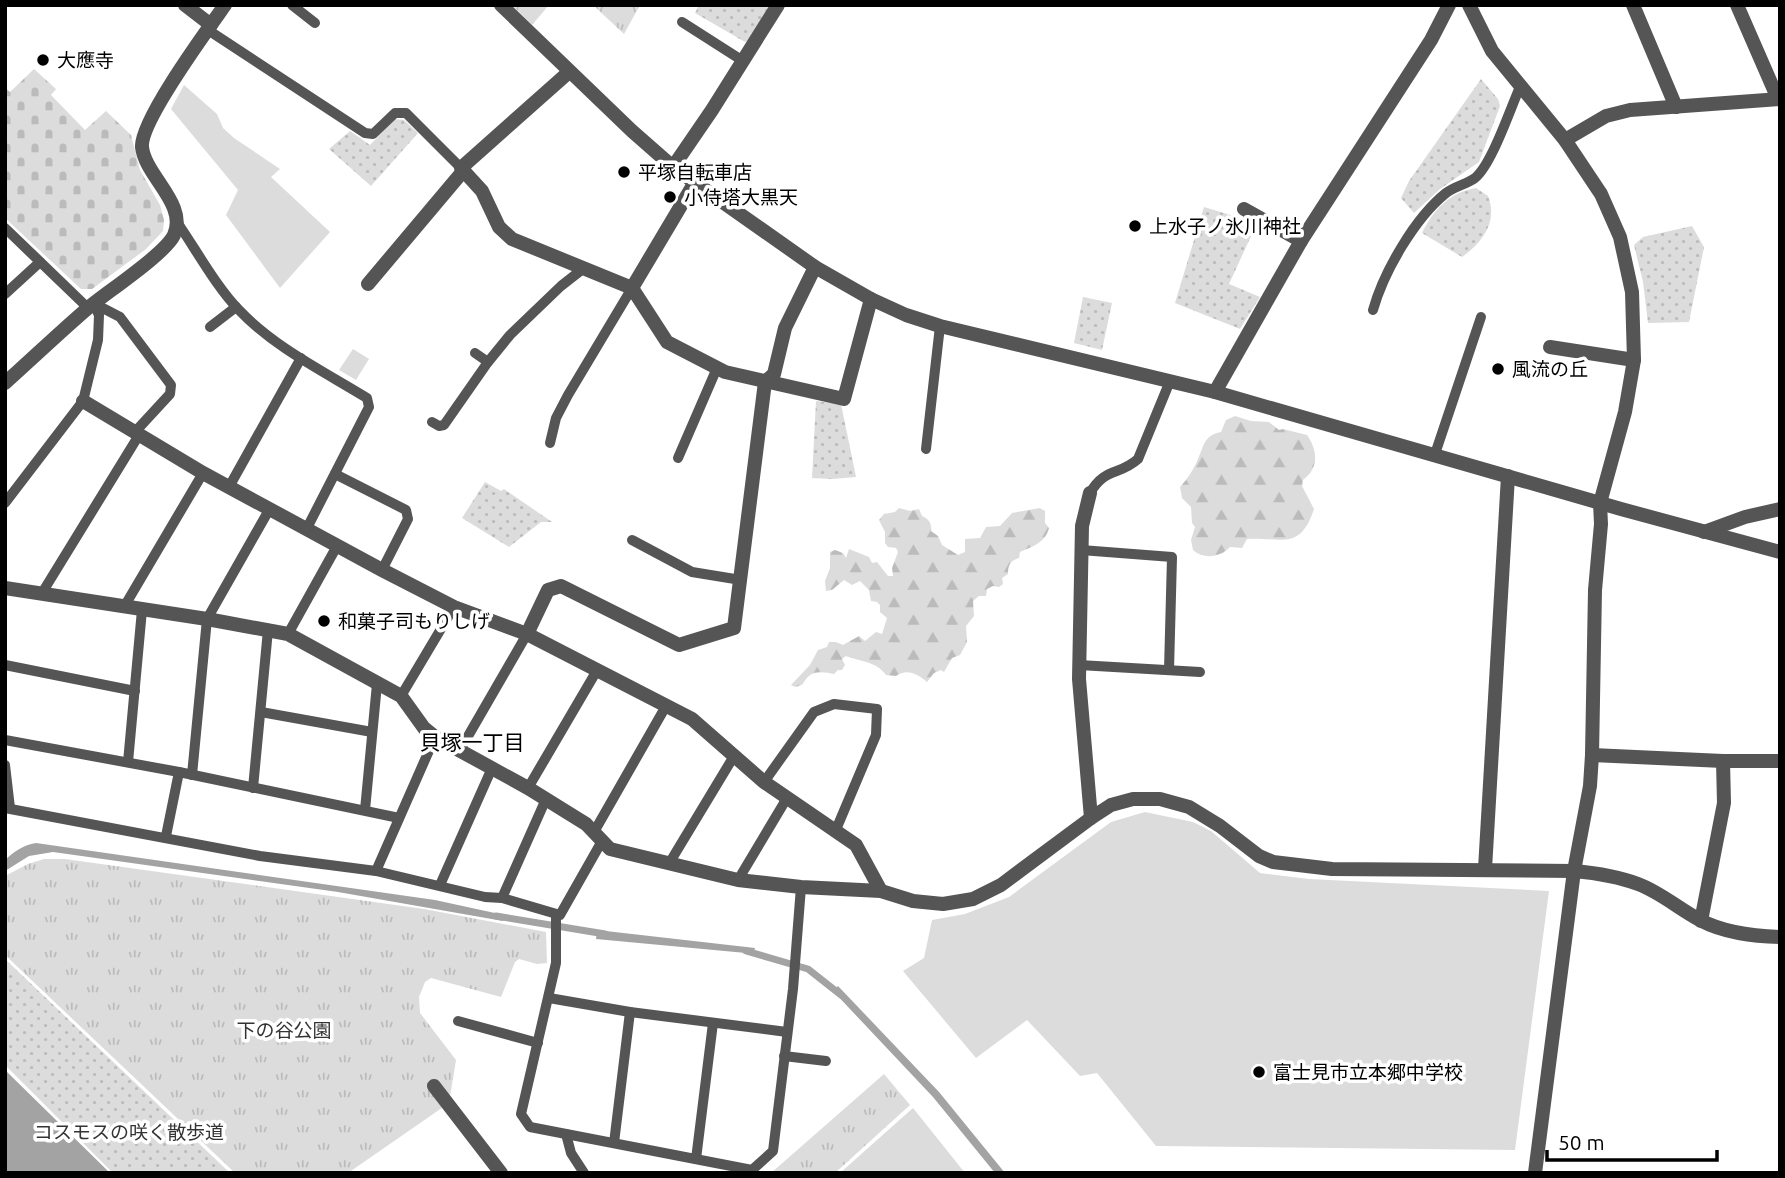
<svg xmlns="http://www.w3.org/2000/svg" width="1785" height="1178" viewBox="0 0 1785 1178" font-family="Ubuntu,'Noto Sans JP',sans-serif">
<defs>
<pattern id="forest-firs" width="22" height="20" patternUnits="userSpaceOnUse" patternTransform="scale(1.75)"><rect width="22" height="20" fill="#dcdcdc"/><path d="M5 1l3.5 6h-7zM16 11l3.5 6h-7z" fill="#bbb"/></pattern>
<pattern id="cemetery-stones" width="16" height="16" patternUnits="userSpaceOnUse" patternTransform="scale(1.75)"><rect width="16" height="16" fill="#dcdcdc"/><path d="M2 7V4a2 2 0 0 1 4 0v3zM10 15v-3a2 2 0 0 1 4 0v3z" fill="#bbb"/></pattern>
<pattern id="park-tufts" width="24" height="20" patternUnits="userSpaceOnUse" patternTransform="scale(1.75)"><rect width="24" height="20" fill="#dcdcdc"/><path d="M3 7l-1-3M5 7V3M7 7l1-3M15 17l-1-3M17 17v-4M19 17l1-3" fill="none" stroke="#bbb"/></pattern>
<pattern id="garden-dots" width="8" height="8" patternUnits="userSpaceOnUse" patternTransform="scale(1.75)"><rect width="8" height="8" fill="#dcdcdc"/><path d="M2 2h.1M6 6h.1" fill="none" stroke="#bbb" stroke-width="1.8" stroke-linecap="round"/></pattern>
</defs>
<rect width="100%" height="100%" fill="#fff"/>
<g fill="#dcdcdc">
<polygon points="184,85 217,114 223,128 234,138 280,169 271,177 330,232 280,288 226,215 238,190 171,109"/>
<polygon points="353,349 369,359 356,380 339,370"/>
<polygon points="1145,812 1193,822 1211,831 1260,873 1309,879 1549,891 1515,1150 1156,1146 1097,1073 1080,1076 1027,1020 976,1058 903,971 924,958 932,920 965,914 1009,897 1111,822"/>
<polygon points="913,1108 965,1173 840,1173"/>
</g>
<g fill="url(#forest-firs)">
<path d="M1235 416 1251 421 1269 422 1279 430 1283 429 1307 435C1318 451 1319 468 1303 480L1302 486 1314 509C1300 551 1283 537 1247 539L1242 548 1230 547C1221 557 1204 560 1193 550L1191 540 1195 527 1192 523 1191 507 1182 498 1180 487C1187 480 1195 467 1198 459 1204 446 1204 435 1221 432L1226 420Z"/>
<path d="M899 508 910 511 919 509 922 516C929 519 932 524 931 531L938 536 942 545 958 555 965 552V539L980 538 986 527 1000 526 1012 513 1040 508 1045 511V523L1049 528C1046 542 1032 547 1020 552L1019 558C1010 561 1008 565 1008 574L1002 578 1003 584 999 587 993 586 987 589 986 596H979L973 601 974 616 966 626 967 642 960 655 952 658 944 672 941 670 934 673 927 682C918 674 907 668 896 676L886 675C876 661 861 662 846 656L842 659 845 665 842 670H838L834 674C827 673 815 670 809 676 802 682 806 685 795 687L791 685 810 665 818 650 827 647 829 642H836L843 645 859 636 865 641 876 632 882 634 887 618 880 612V605L877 602 871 601 869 590 860 581 852 585 844 580 832 590 826 591 825 581 830 568V552L835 550 843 553 846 558 849 549 869 557 872 563 877 562 888 576H893L892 568 898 552 896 548 888 547 885 543V532L879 520 884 514 895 512Z"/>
</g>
<polygon fill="url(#cemetery-stones)" points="34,69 56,89 51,95 85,130 106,111 131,135 140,170 160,205 164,220 163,231 146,249 92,289 81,289 5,218 5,88 10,92"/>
<g fill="url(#park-tufts)">
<polygon points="512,5 549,5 532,25"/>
<polygon points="593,5 640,5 624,34"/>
<polygon points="44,859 65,859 424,909 546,932 547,963 537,964 519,959 515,962 501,997 431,978 425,982 419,997 420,1013 456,1060 449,1103 348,1173 235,1173 5,955 5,876 28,864"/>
<polygon points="884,1074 910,1105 835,1173 771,1173"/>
</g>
<g fill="url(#garden-dots)">
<polygon points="699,5 771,5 749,41 745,42 695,13"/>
<polygon points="1481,79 1498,99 1500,106 1479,162 1440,189 1414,213 1401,198 1409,181"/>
<polygon points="395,119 404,120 418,133 371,186 329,149 350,131 370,145"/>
<path d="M1476 188 1488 196C1498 221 1483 242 1462 257L1422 233C1433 210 1450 192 1476 188Z"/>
<polygon points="1204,207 1257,223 1229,284 1260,297 1240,329 1175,303"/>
<polygon points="1692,226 1704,247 1689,322 1648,323 1643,282 1634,245 1643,237"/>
<polygon points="1083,297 1112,303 1102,350 1074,343"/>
<polygon points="816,401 841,404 856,477 832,479 812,478"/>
<polygon points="485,482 501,491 504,489 552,522 541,522 509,547 462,518"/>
<polygon points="5,959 230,1173 113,1173 5,1065"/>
</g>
<g fill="#a3a3a3">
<path d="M36 843 435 900 504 915 503 921 338 892 53 852 29 856 5 871V860C15 851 23 845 36 843Z"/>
<polygon points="597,930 755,948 753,956 746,953 596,939"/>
<polygon points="838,986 939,1092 1005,1173 995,1173 933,1097 833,991"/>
<polygon points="5,1070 110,1173 5,1173"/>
</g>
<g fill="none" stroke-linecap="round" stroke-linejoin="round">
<g stroke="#a3a3a3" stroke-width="7">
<polyline points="496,916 605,934"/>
<polyline points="746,951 808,969 841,995"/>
</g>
<g stroke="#555" stroke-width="10">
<polyline points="292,5 315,23"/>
<polyline points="682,22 743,61"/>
<polyline points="208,30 365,133 373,134 395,113 406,113 461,168"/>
<path d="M177 222C195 248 217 288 239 310 274 347 323 371 367 398L369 407 306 530"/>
<polyline points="5,228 88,308"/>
<polyline points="5,294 40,262"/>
<polyline points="93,303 120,317 171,385 170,394 134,433"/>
<path d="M1373 310C1384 271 1415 218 1446 193 1455 186 1467 184 1475 178 1492 164 1510 109 1520 87"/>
<polyline points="210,327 236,307"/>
<polyline points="475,353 488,362"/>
<polyline points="432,422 439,426 444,425 488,362 510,335 561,286 584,268"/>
<polyline points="550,443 556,418 568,395 632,288"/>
<polyline points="926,449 940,326"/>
<polyline points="1435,454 1481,317"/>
<polyline points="678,458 717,368"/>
<polyline points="335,474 406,510 408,519 382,570"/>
<polyline points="229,487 301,358"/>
<path d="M1090 493C1105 467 1119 476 1138 459L1170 381"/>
<polyline points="5,503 83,401 98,340 99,315 93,303"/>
<polyline points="632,540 692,572 741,580"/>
<polyline points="1081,550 1172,557 1169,670"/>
<polyline points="42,593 139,435"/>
<polyline points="124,607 203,473"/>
<polyline points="288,634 337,546"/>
<polyline points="5,665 135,691"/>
<polyline points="1079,665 1200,672"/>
<polyline points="401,696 454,607"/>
<polyline points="261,712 372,732"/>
<polyline points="5,740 179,772 399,818"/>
<polyline points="460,750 527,634"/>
<polyline points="128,762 142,610"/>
<polyline points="5,765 10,808"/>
<polyline points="192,775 207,619 269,510"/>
<polyline points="764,782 814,712 834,704 877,709 876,735 835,832"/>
<polyline points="253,788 268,630"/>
<polyline points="528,788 596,672"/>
<polyline points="5,808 260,856 376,871 485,897 502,898 560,915 602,841"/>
<polyline points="365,810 377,684"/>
<polyline points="594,832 666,706"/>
<polyline points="166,836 179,772"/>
<polyline points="670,862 734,756"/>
<polyline points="376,871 435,737"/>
<polyline points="738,880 787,798"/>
<polyline points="440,885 492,768"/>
<polyline points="502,898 546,799"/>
<polyline points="556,914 556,963 521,1114 530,1127 752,1170 773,1151 793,989 801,887"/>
<polyline points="549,998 630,1012 787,1032"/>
<polyline points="458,1021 538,1043"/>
<polyline points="784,1056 826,1061"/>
<polyline points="566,1134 571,1153 584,1173"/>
<polyline points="614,1143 630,1012"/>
<polyline points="696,1159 713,1023"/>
</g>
<g stroke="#555" stroke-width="14">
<polyline points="185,5 211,25"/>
<polyline points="1469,5 1492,51 1565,140 1601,194 1620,237 1632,292 1634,360 1625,412 1600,503 1601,524 1595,590 1592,755 1590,786 1574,871"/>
<polyline points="1633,5 1676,107"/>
<polyline points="1737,5 1778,99"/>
<polyline points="569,72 461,168 482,191 499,227 512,239 632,288 667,342 725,372 844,399 871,299"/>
<polyline points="1565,140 1606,116 1630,110 1780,99"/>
<polyline points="673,167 712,110 778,5"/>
<polyline points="1244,209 1301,241"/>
<polyline points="368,284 464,170"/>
<polyline points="632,288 695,182"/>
<polyline points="1550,347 1634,360"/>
<path d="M5 383C33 358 60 332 88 308 107 292 165 254 174 235 188 204 145 176 142 147 140 121 208 29 225 5"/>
<polyline points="1215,392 1301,241 1431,40 1449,5"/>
<polyline points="83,401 203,473 382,570 454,607 527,634 692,719 764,782 856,845 881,891"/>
<polyline points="1090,493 1082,526 1079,679 1091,818"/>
<polyline points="1704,532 1745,517 1780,509"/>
<path d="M5 588 207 619 288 634 401 696 424 728 435 737 528 788 586 824 610 849 738 880 801 887 881 891 913 901 943 904 973 899 1001 885 1091 818 1111 805 1133 799H1160L1189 807 1220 826 1259 856 1273 862 1332 869 1574 871C1596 873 1617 876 1638 884 1660 892 1679 909 1700 920 1724 933 1753 936 1780 937"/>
<polyline points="527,634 548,590 561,586 679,645 734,628 765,382 774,374 785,328 815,267"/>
<polyline points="1592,755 1723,761 1780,761"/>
<polyline points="1485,869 1508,476"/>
<polyline points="1701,921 1724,803 1723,761"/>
<polyline points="434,1086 501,1173"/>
</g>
<g stroke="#555" stroke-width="14">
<polyline points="501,5 632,131 673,167 815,267 871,299 906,315 940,326 1215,392 1621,509 1780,552"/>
<polyline points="1535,1173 1574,871"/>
</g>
</g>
<g fill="#000" stroke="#fff" stroke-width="2.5">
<circle cx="43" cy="60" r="7"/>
<circle cx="624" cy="172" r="7"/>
<circle cx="670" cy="197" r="7"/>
<circle cx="1135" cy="226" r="7"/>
<circle cx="1498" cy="369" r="7"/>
<circle cx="324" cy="621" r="7"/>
<circle cx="1259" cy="1072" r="7"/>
</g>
<g text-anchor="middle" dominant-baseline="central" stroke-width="7" stroke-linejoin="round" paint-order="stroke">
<g font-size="19" fill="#000" stroke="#fff" text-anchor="start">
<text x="57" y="60">大應寺</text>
<text x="638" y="172">平塚自転車店</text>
<text x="684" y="197">小侍塔大黒天</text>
<text x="1149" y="226">上水子ノ氷川神社</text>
<text x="1512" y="369">風流の丘</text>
<text x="338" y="621">和菓子司もりしげ</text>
<text x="1273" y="1072">富士見市立本郷中学校</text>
</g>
<g font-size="19" fill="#333" stroke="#fff">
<text x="284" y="1030">下の谷公園</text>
<text x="129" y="1132">コスモスの咲く散歩道</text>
</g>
<g font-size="21" fill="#000" stroke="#fff">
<text x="472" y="742">貝塚一丁目</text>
</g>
</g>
<rect width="1785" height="1178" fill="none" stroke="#000000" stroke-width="14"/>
<path d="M1547 1150v10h170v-10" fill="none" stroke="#000000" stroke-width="3.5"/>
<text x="1558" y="1150" font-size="21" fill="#000000" stroke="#ffffff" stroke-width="5" paint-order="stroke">50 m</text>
</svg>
